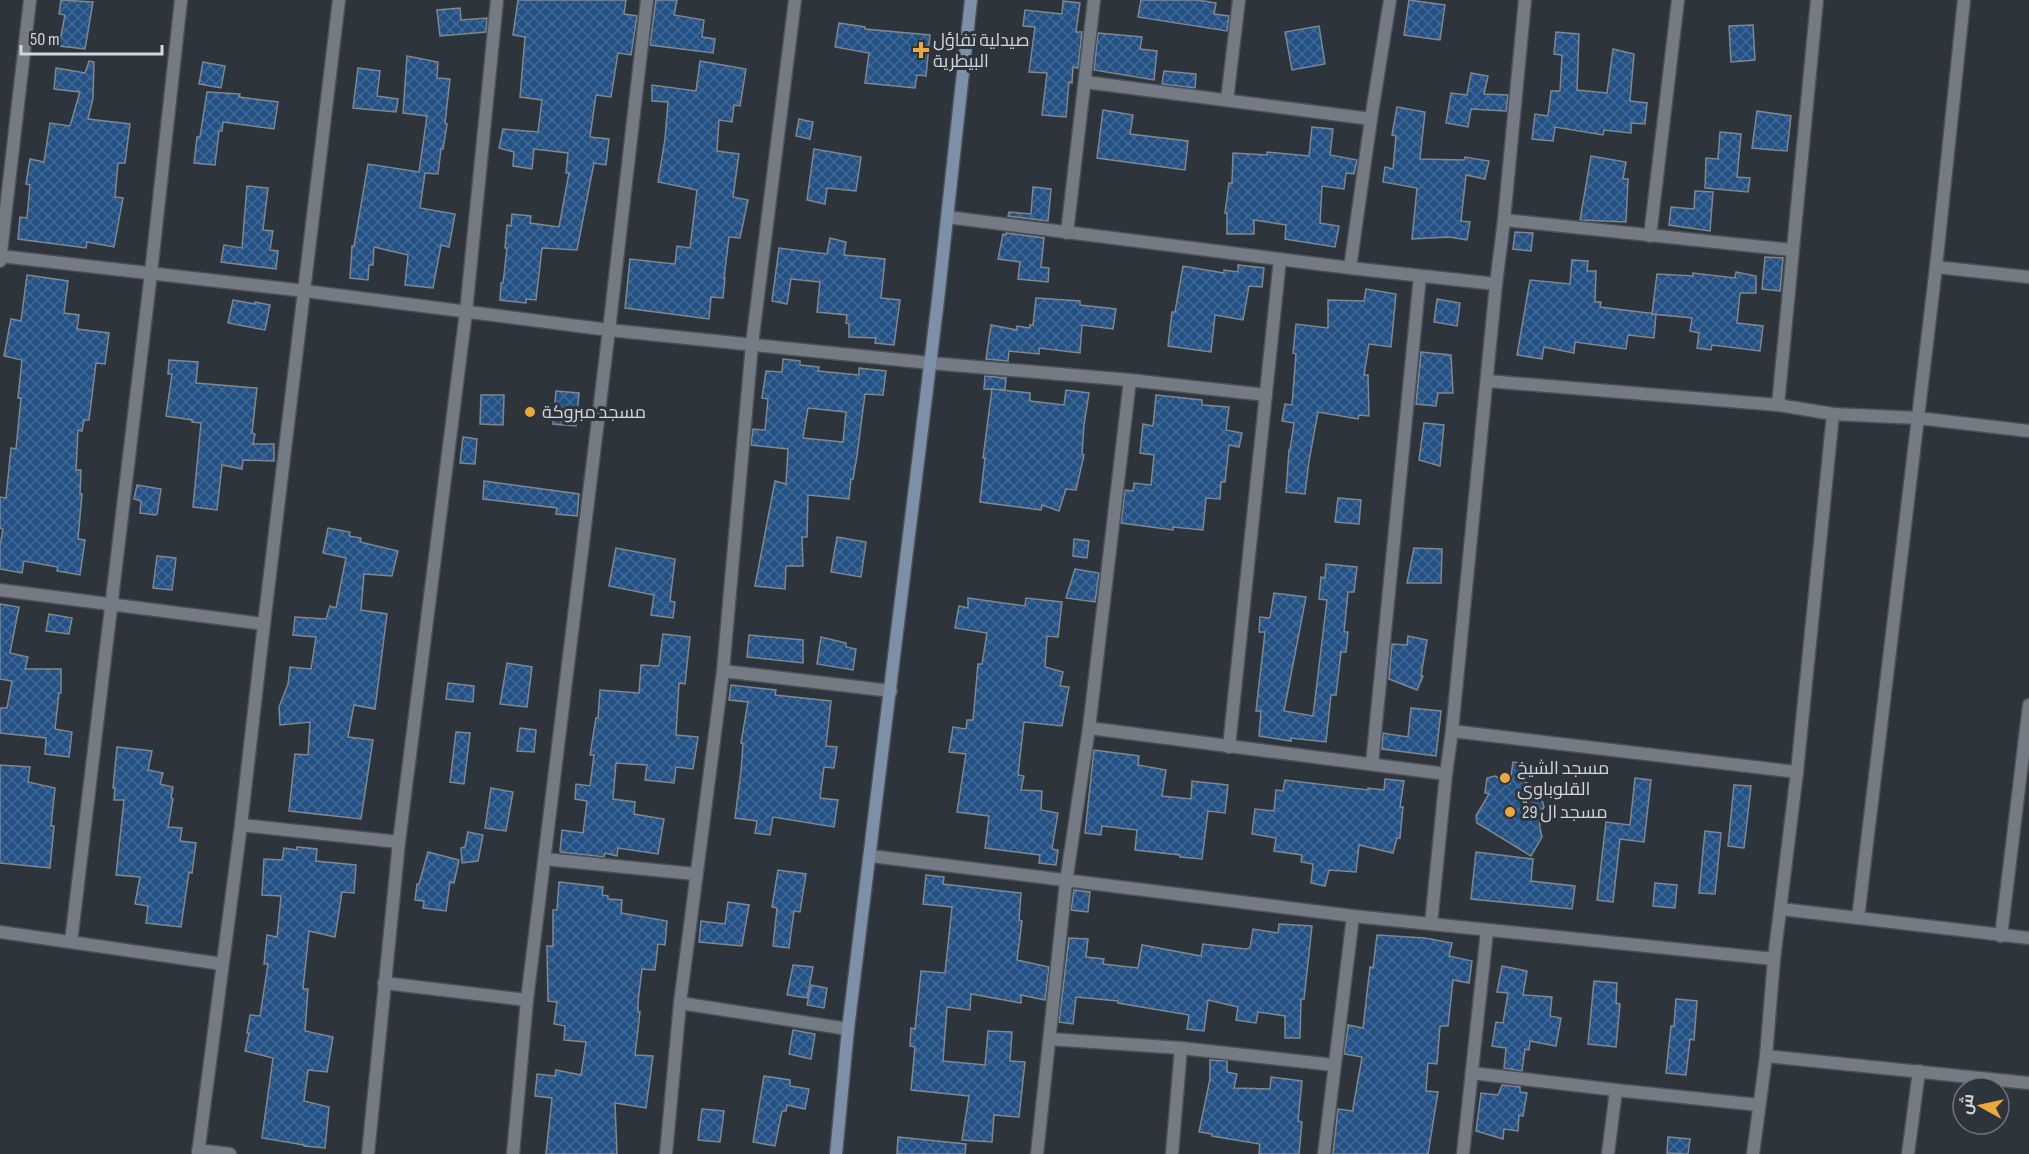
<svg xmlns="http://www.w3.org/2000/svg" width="2029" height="1154" viewBox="0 0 2029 1154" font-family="'Sofia Sans Condensed',Cairo,sans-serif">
<defs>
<pattern id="building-cross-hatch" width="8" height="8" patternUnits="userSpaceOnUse" patternTransform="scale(1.5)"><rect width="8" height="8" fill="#235184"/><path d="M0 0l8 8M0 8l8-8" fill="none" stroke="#426995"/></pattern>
</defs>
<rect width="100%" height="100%" fill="#2d343b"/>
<g fill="url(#building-cross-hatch)" stroke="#7f8790" stroke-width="1.5" fill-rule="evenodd">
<polygon points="61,0 93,2 85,49 59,46 65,15 59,14"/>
<polygon points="518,0 626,0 624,14 637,16 631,55 618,53 611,97 596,95 590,137 609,139 606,165 594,163 577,250 542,248 536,300 526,299 526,303 500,300 501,283 503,283 507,248 505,248 507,225 511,226 512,214 531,216 530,223 559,227 569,173 566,173 568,153 534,149 532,169 513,166 514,152 499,148 503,129 538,132 542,100 520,97 525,37 513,35"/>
<polygon points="656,0 677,0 674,15 704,20 702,37 715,39 713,53 650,45"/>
<polygon points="1141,0 1198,0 1216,3 1214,14 1229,16 1227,31 1138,17"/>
<polygon points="1409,0 1445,5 1440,40 1404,35"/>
<polygon points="1063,1 1080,3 1076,32 1082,32 1078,68 1073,67 1072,83 1069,82 1066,117 1042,115 1047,73 1029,72 1035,27 1023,26 1025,10 1062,14"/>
<polygon points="460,8 461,20 487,18 486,32 440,36 437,10"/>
<polygon points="839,23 865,27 865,29 930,35 926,76 917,75 915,88 865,83 869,53 835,47"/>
<polygon points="1753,25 1755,60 1731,62 1729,26"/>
<polygon points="1319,26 1325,64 1292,70 1285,32"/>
<polygon points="1556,32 1579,34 1577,90 1607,93 1613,49 1634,54 1630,101 1647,103 1645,124 1631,123 1631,133 1604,130 1603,135 1555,127 1553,141 1532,139 1535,114 1548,116 1551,91 1560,91 1562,55 1554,54"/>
<polygon points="1098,33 1142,37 1140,49 1157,51 1154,80 1094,70"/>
<polygon points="407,56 438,62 437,78 450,79 445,123 447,124 443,149 441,149 438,174 425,173 420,208 455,214 449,247 441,245 433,288 405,285 408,255 374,247 373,265 369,265 368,280 350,278 352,246 354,246 368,164 419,172 427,116 403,113"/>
<polygon points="89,61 94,62 93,98 88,119 130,124 125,163 118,163 115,197 123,198 114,247 87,242 86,248 18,239 20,217 27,218 30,185 26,184 30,159 44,162 50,123 70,126 80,92 54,89 56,68 85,73"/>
<polygon points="700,61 746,69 740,106 734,105 732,122 719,120 717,151 739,154 733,197 748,200 740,238 729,237 724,278 725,278 723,298 711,297 709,319 625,308 630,259 675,264 677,246 690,248 697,190 658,182 665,139 668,102 652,101 652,85 696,91"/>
<polygon points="203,62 225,66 221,88 199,84"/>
<polygon points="358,68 380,71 377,96 398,99 396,112 353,108"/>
<polygon points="1164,71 1196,74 1195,88 1162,84"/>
<polygon points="1471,73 1488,76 1484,94 1508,95 1506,111 1471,109 1468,127 1446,123 1451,93 1467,95"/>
<polygon points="207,92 240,94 239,97 278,102 274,129 223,122 222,131 219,131 215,165 194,163 197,137 200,137"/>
<polygon points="1397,107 1425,112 1420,159 1464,160 1465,157 1489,161 1485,179 1466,175 1461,221 1470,222 1467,240 1449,237 1412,239 1417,188 1383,182 1385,167 1393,169 1396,136 1392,135"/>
<polygon points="1103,110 1133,115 1130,134 1188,141 1185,170 1097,158"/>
<polygon points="1757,111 1791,116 1787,151 1752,148"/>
<polygon points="799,119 813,122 810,139 796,136"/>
<polygon points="1312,127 1333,129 1330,155 1357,160 1354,174 1346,173 1344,189 1322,186 1320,223 1339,226 1335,247 1285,239 1286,225 1254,220 1254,234 1227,234 1227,213 1225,213 1229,183 1232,183 1233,153 1267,155 1267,152 1309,156"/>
<polygon points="1720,132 1741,134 1737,177 1750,178 1748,192 1705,188 1706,158 1718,159"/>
<polygon points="814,149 861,157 856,191 827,188 825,204 807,200"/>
<polygon points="1591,156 1626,162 1623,179 1628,179 1626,222 1580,220"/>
<polygon points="247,186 268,188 263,230 273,231 270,250 278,251 276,269 221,262 224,245 242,248"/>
<polygon points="1033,187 1051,189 1048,221 1008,216 1009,212 1031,214"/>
<polygon points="1695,191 1713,192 1710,231 1669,225 1671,207 1694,209"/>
<polygon points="1515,232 1533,233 1531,251 1513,249"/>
<polygon points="1006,233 1044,238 1041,267 1049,268 1048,282 1018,279 1020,262 998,259 1003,234 1006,235"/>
<polygon points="830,238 846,242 844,255 885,259 881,298 900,300 894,345 875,343 876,338 849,337 849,324 846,323 847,315 817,312 820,282 791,279 787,304 772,301 779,248 827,254"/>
<polygon points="1765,257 1783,258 1780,291 1762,289"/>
<polygon points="1572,260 1588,261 1587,271 1596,271 1595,302 1601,302 1600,307 1656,314 1654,338 1628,335 1626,349 1575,342 1574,353 1544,347 1542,359 1517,355 1530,280 1570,284"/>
<polygon points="1238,265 1264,268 1262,287 1249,286 1243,320 1215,315 1211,352 1168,346 1172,312 1175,312 1183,266 1224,273 1224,270 1238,272"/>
<polygon points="1736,272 1756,276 1756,293 1740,293 1737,323 1763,326 1760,351 1712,345 1711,350 1697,348 1699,333 1690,331 1692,318 1652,314 1657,274 1693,276 1693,273 1735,278"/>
<polygon points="27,275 68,281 64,313 79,315 77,329 109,333 105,364 96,363 89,420 84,420 82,431 78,430 76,470 81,470 80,494 82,494 78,539 85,540 80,575 57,571 58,567 24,561 22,573 0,569 0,546 3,529 0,528 0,497 6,498 11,448 16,449 21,398 18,398 22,360 4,356 11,319 21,321"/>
<polygon points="1366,289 1396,294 1391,347 1369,344 1364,375 1368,375 1369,416 1359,415 1358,419 1318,412 1309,461 1305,494 1286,492 1289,450 1290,450 1294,423 1282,421 1285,404 1292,405 1296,354 1293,353 1296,324 1328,328 1328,300 1364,301"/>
<polygon points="1036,298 1080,301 1080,305 1116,309 1113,329 1082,325 1080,353 1039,348 1039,354 1009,351 1008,361 986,359 991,325 1017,330 1017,326 1030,328 1030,325 1033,325"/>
<polygon points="1437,299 1460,303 1457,326 1434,322"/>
<polygon points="233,300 255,304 255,302 270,305 265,330 228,323"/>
<polygon points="1421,352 1451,355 1453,393 1438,393 1436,406 1416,404"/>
<path d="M783 359 800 361V365L819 367 818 371 859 375V368L886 371 883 395 865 394 857 456 853 479H851L849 499 808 495 807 537H802L803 566H786L785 589 755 586 775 481 786 484 788 449 751 445 753 429 765 430 768 399 762 398 766 371 782 372ZM808 408 846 412 843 442 803 438Z"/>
<polygon points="169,360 198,362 196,383 257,388 252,433 255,434 253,444 274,444 274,461 243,460 242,469 222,465 217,510 193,507 201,423 192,422 192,420 166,416 172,374 168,374"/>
<polygon points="985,376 1006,378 1005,390 984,389"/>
<polygon points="992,389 1030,393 1030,401 1064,405 1066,390 1089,393 1084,425 1082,454 1084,455 1076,490 1066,489 1059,511 1042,505 1041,510 980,502 985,458 983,458"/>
<polygon points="556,391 579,393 576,426 553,424"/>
<polygon points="481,395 504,395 503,425 480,424"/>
<polygon points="1156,395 1202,400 1202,405 1229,407 1226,430 1242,433 1239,447 1229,445 1225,482 1221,482 1220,499 1206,498 1203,530 1173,527 1173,530 1121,523 1125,490 1133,491 1134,483 1151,485 1154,455 1140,453 1143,424 1153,426"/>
<polygon points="1424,423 1444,425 1440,466 1419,460"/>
<polygon points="463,437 477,439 475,464 460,463"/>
<polygon points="484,481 579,494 577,516 556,514 557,508 483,499"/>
<polygon points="137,485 161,489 157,514 155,515 140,513 141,501 134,499"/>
<polygon points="1338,498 1361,500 1359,524 1335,522"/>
<polygon points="328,528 350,532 349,536 361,538 360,542 398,551 392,576 364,574 361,610 387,614 375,709 354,705 348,737 373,740 361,819 289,811 295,754 308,755 310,722 280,725 279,707 288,684 290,667 311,669 316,637 293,635 295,617 326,619 330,606 336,608 346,558 323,553"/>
<polygon points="837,537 866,542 861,577 831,572"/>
<polygon points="1074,539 1089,541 1087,558 1073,556"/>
<polygon points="616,548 675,559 670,601 675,602 673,618 651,615 654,595 609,586"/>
<polygon points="1414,548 1442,549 1441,583 1407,583"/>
<polygon points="157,556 176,558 172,590 153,588"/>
<polygon points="1326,564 1357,567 1354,592 1348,592 1344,632 1348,632 1346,652 1341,652 1336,695 1331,695 1326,742 1291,738 1291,741 1259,736 1261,711 1256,711 1265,632 1259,632 1260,617 1270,618 1274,593 1306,597 1284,711 1313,716 1327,600 1319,599 1321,577 1325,578"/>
<polygon points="1075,569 1099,573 1095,602 1066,598"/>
<polygon points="968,598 1025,606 1026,598 1062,602 1058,637 1047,636 1045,667 1063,672 1060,686 1069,687 1062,726 1024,722 1018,775 1024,776 1021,790 1042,791 1041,810 1058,813 1052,849 1058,850 1056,865 1039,863 1040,855 985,848 989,816 957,812 966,754 949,752 953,727 966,729 967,720 973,720 978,664 982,664 987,633 955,628 959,606 968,608"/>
<polygon points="0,604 19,607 10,653 28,657 25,669 61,669 61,693 59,693 55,729 72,732 69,757 45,754 46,738 0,733 0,708 7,708 12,681 0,679"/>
<polygon points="49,614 72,618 69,634 46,631"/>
<polygon points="663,634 690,637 685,684 679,683 676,735 698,737 693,769 676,767 674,783 645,780 647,765 616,763 613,799 635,802 634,814 664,819 658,854 618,848 617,856 605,853 604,857 561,852 560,851 562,830 583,833 587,801 575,799 576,784 590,786 594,755 590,755 596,718 598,718 600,690 639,693 641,665 659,666"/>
<polygon points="749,635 803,640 803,663 747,657"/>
<polygon points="1408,636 1427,640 1421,675 1423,676 1417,690 1389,679 1392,644 1407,645"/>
<polygon points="821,637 846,643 846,647 856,649 853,670 817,664"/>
<polygon points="507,663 532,667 527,707 500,704"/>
<polygon points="448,683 474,686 473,702 446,699"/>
<polygon points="731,685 776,690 775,695 831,701 826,746 837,747 834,768 824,767 820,798 838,800 834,827 773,817 770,835 755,833 757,821 735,818 741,771 743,744 741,743 748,702 729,700"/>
<polygon points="1411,708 1441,711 1436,756 1382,749 1383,733 1408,737"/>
<polygon points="520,728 536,730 534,752 517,751"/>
<polygon points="456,732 470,733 464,784 450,782"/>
<polygon points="117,747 152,751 148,770 163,773 160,784 173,787 171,798 173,799 168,827 182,828 180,841 196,843 192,873 189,872 181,927 146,923 148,906 135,904 140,877 116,875 124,800 114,800 115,788 113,788"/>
<polygon points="1094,750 1139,756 1138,765 1166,770 1162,796 1191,799 1192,781 1228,785 1225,813 1208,811 1202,859 1180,857 1180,855 1135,850 1137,830 1102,826 1101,835 1085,833"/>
<polygon points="1513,762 1528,764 1525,782 1529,784 1534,796 1542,800 1544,807 1539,814 1540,828 1542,837 1531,856 1477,823 1476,816 1489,794 1485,793 1487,778 1495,776 1510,784"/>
<polygon points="0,765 30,767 28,782 55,788 51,826 54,826 50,868 0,863"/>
<polygon points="1635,778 1651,780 1644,842 1620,839 1613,902 1597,900 1606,822 1630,825"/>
<polygon points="1385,779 1404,781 1400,807 1403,807 1400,838 1397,838 1393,853 1359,845 1356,872 1329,870 1325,886 1311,883 1313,864 1301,862 1302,855 1274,851 1276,838 1252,834 1255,809 1274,811 1276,790 1283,791 1285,780 1368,790 1368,788 1384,790"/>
<polygon points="1734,785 1751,786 1744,848 1728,846"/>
<polygon points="491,788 513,792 506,831 485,828"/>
<polygon points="1705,831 1721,833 1715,894 1699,893"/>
<polygon points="468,832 483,835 478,861 462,863 461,848 465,847"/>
<polygon points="297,847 317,849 316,861 356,865 354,893 342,892 335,937 309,931 303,989 308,989 305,1031 333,1037 327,1072 308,1070 304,1101 329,1107 325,1148 304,1146 304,1145 262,1138 273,1058 245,1051 249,1033 247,1033 250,1015 260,1016 268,964 264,964 267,935 277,937 281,896 262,895 264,859 282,860 284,848 297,850"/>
<polygon points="428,852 459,860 454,883 450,882 446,911 423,908 424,901 415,900 417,884 419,884"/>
<polygon points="1476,852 1533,859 1531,881 1575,886 1572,909 1471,899"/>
<polygon points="778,870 806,874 800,912 794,911 789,948 773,946 777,908 772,907"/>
<polygon points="926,875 944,877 943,884 1021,893 1019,920 1022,921 1017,960 1049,967 1045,1000 1021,995 1021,1003 971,994 970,1010 947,1007 943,1061 985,1065 988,1031 1012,1032 1010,1061 1025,1062 1019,1117 994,1115 992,1142 962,1140 969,1096 911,1090 915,1047 910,1046 911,1028 915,1029 921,971 945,973 952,907 923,904"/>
<polygon points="559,882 603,887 602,895 608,896 608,899 622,900 621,913 667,921 665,945 658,944 655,970 642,969 638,1002 638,1012 640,1012 635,1055 653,1056 646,1108 615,1103 617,1154 546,1154 552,1098 535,1096 537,1074 555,1076 556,1070 581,1075 586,1042 564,1040 565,1026 554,1024 557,1002 548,1001 547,946 553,946 553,910 557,910"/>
<polygon points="1655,883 1677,885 1675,908 1653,906"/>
<polygon points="1074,890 1090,892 1088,912 1071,910"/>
<polygon points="728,902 749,905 742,946 699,942 701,921 725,924"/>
<polygon points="1279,924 1312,926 1304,999 1301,999 1300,1038 1285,1038 1285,1016 1258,1012 1256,1023 1236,1020 1238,1007 1208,1000 1204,1031 1187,1029 1189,1015 1118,1003 1118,1001 1076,997 1073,1024 1059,1022 1069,938 1088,939 1086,957 1104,959 1103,964 1138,968 1142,945 1201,956 1203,944 1246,949 1250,948 1253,929 1278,933"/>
<polygon points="1377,935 1425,938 1452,943 1449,956 1472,961 1469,983 1453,980 1448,1026 1440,1026 1437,1064 1428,1063 1426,1091 1438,1092 1428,1154 1333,1154 1338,1109 1353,1111 1353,1108 1362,1057 1344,1054 1348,1028 1348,1025 1363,1028 1370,967 1373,968"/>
<polygon points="793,965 813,967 807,998 787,995"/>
<polygon points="1502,966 1527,971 1523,995 1552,997 1550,1016 1561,1018 1556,1046 1530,1041 1529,1050 1525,1049 1522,1071 1504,1068 1506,1048 1492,1046 1496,1022 1503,1023 1508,993 1497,992"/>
<polygon points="1594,981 1617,983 1616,1003 1620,1004 1616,1047 1588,1044"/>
<polygon points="811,985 827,988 824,1008 807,1005"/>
<polygon points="1676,999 1697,1001 1694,1040 1690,1039 1686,1075 1666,1073 1671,1026 1674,1026"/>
<polygon points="793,1030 815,1034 811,1059 789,1054"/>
<polygon points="1210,1060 1227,1061 1227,1072 1237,1074 1234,1088 1270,1089 1271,1077 1302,1081 1298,1121 1302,1122 1299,1154 1259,1154 1260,1144 1212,1136 1212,1134 1199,1132 1210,1079"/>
<polygon points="764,1076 790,1080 790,1086 809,1089 805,1109 787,1105 786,1111 782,1111 775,1146 753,1142"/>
<polygon points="1502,1085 1520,1087 1520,1092 1527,1093 1523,1116 1519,1115 1518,1131 1504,1129 1503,1139 1476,1131 1481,1093 1498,1095"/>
<polygon points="702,1109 724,1111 720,1142 698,1140"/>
<polygon points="898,1137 966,1144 965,1154 897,1154"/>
<polygon points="1668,1137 1690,1139 1688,1154 1667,1153"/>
</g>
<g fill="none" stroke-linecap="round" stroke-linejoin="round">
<defs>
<g id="street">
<polyline points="1085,82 1371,119"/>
<polyline points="1227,100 1239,0"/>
<polyline points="947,217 1350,268 1496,284"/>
<polyline points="1504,220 1792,250"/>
<polyline points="1067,233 1094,0"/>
<polyline points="1650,236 1678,0"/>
<polyline points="0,256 305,291 609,330 930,363 1130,380 1266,395"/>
<polyline points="0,261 30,0"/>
<polyline points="1936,267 2029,277"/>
<polyline points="1350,268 1371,119 1390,0"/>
<polyline points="1487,381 1778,405 1833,414 1918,418 2029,431"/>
<polyline points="1778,405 1817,0"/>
<polyline points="0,590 264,624"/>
<polyline points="723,671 891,691"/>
<polyline points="1089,728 1446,774"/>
<polyline points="1452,731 1797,772"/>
<polyline points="1229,747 1280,259"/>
<polyline points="1372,764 1420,276"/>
<polyline points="241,825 399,842"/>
<polyline points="871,856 1353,916 1774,959"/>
<polyline points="545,859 695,874"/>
<polyline points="1781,909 2029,938"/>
<polyline points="1858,918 1936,267 1964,0"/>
<polyline points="1431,924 1446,774 1452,731 1496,284 1504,220 1525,0"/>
<polyline points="0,932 222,964"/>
<polyline points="2001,936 2029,705"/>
<polyline points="71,942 151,273 181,0"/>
<polyline points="384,983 527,1000"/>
<polyline points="680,1003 848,1029"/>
<polyline points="1050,1039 1181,1048 1334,1065"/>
<polyline points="1766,1056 2029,1083"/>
<polyline points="1472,1073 1616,1090 1759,1105"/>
<polyline points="198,1150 230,1154"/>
<polyline points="198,1154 241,825 264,624 339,0"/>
<polyline points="368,1154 399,842 466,312 497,0"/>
<polyline points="513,1154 527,1000 609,330 647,0"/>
<polyline points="666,1154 680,1003 723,671 752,344 795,0"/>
<polyline points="1037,1154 1066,882 1089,728 1130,380"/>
<polyline points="1172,1154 1181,1048"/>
<polyline points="1324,1154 1353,916"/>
<polyline points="1463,1154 1487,931"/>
<polyline points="1608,1154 1616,1090"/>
<polyline points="1753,1154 1766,1056 1774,959 1797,772 1833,414"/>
<polyline points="1908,1154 1919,1071"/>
</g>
<polyline id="secondary" points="836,1154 848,1029 938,300 971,0"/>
</defs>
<use href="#street" stroke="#4a5056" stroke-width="15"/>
<use href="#secondary" stroke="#4a5056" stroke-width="15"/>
<use href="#street" stroke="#747b84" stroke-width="12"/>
<use href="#secondary" stroke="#7c90a8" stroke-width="12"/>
</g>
<g fill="#eea73d" stroke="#2d343b" stroke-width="2">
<path d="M918 41h6v6h6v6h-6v6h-6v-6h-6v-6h6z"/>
<circle cx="530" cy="412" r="6"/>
<circle cx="1505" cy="778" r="6"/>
<circle cx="1510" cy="812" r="6"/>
</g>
<g text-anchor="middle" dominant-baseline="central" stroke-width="6" stroke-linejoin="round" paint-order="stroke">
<g font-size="18" fill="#d3d7dc" stroke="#2d343b" text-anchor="start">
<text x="933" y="40">صيدلية تفاؤل<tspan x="933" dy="21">البيطرية</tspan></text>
<text x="542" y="412">مسجد مبروكة</text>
<text x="1517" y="768">مسجد الشيخ<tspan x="1517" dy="21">القلوباوي</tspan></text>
<text x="1522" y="812">مسجد ال 29</text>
</g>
</g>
<g transform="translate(1981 1106) rotate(278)"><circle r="28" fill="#2d343b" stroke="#6f757b" stroke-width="1.5"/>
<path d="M0-4.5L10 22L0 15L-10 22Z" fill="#eea73d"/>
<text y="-9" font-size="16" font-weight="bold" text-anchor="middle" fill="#d3d7dc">ش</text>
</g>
<path d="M21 45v9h141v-9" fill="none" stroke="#d3d7dc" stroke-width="3"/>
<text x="30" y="45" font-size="18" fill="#d3d7dc" stroke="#2d343b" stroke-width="4.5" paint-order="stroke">50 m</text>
</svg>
